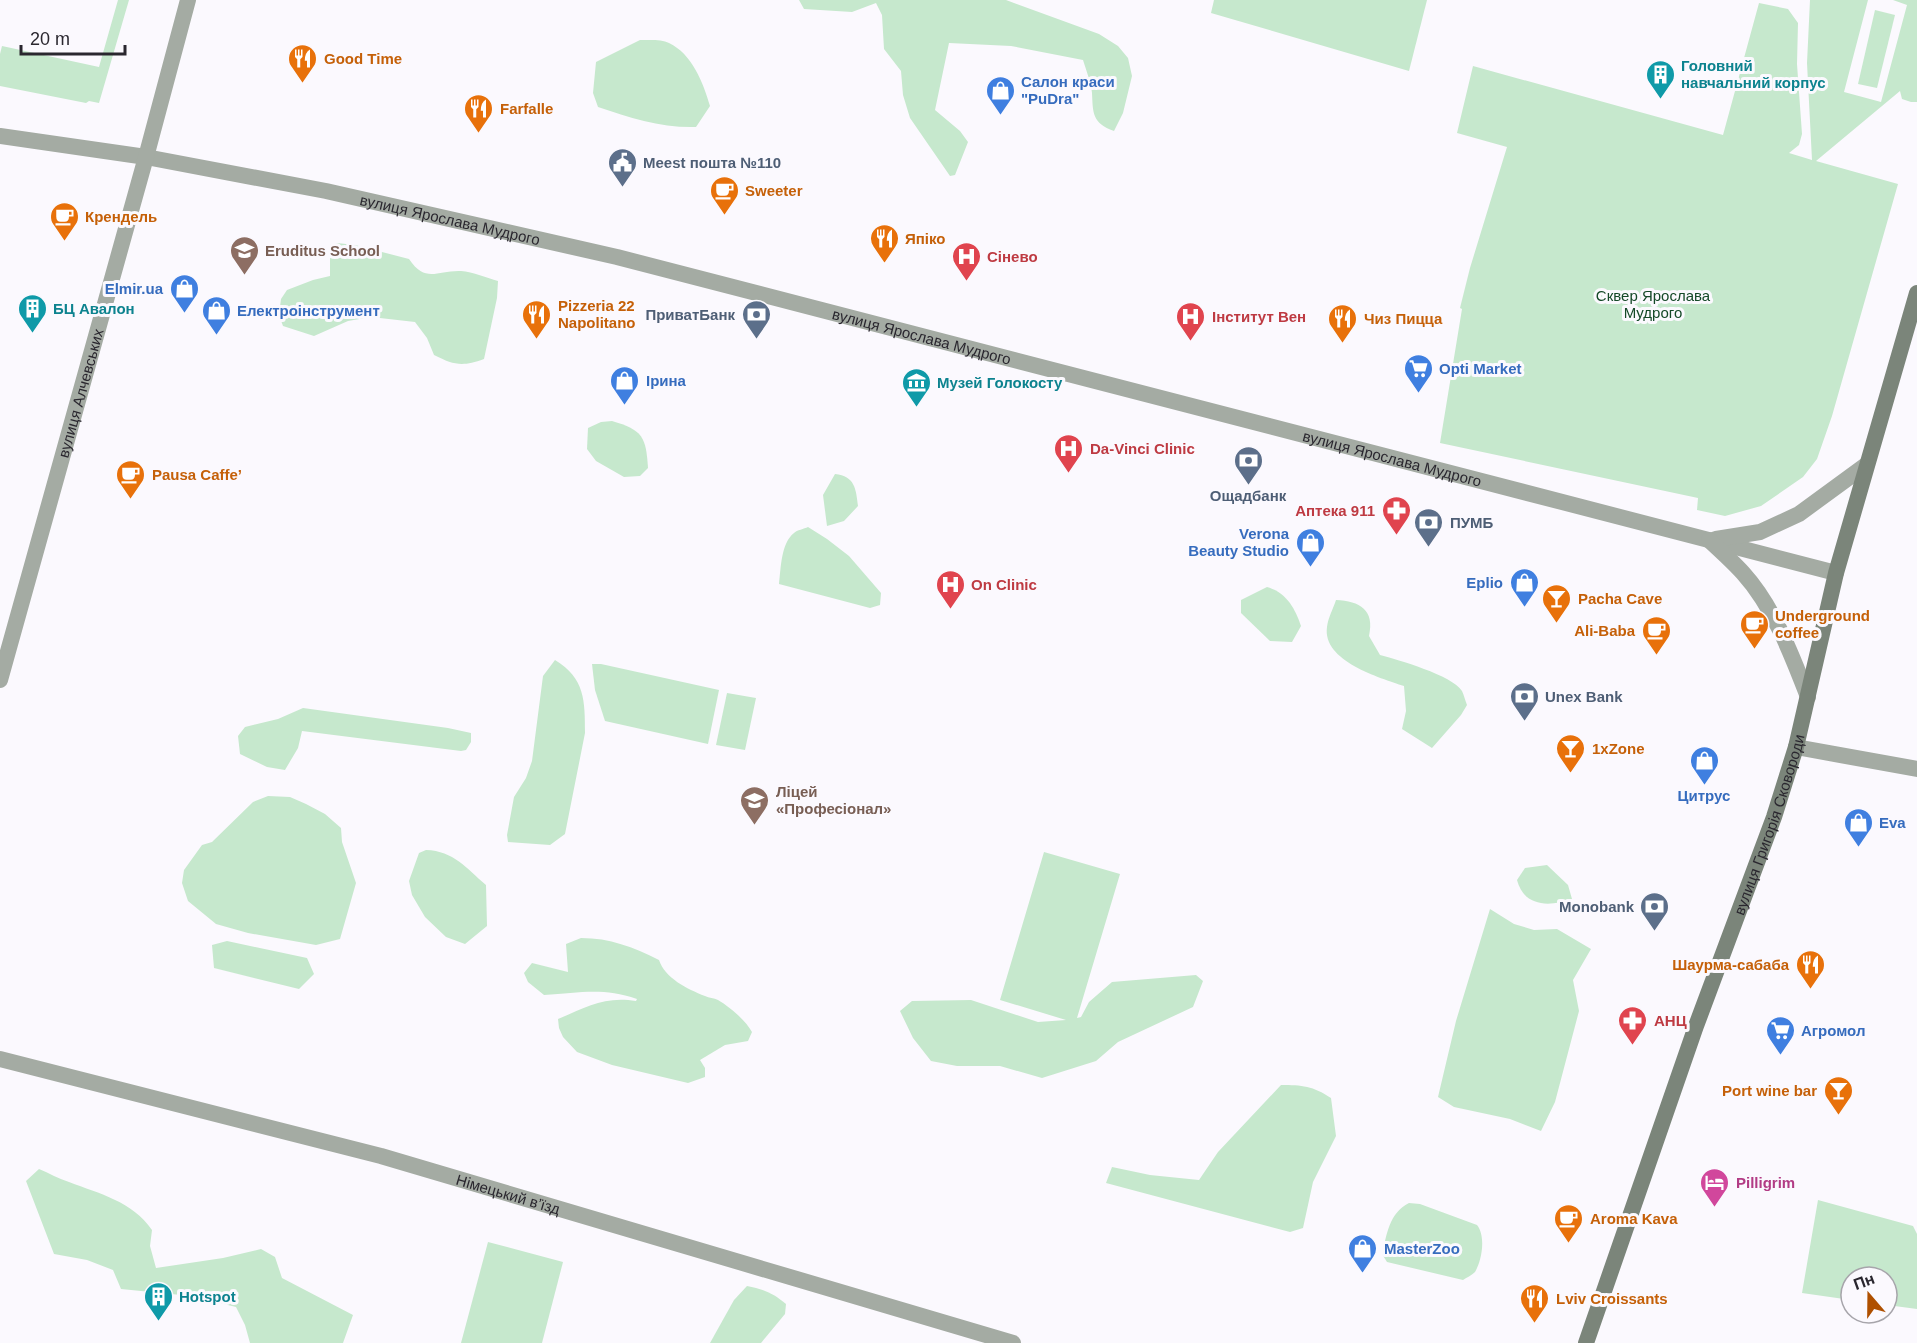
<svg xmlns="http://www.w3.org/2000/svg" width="1917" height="1343" viewBox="0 0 1917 1343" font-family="Helvetica,sans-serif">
<rect width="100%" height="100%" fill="#fbf9fe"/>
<g fill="#c6e8cd">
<polygon points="118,0 129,0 99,103 89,101 86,103 0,86 0,54 2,46 99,67"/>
<path d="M799 0H1006L1099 34 1118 46 1128 58 1132 76 1123 113 1114 131C1092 123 1093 113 1092 93 1091 82 1086 70 1083 60L1011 46 949 43 935 110 960 131 968 142 955 175 950 176 910 118 903 95 901 71 884 49 882 15 876 3 852 12 804 9Z"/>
<polygon points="1214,0 1427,0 1409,71 1211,13"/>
<polygon points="1810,0 1868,0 1844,92 1881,102 1907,5 1893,0 1917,0 1917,102 1911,102 1902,99 1900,91 1816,161 1898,184 1832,416 1817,459 1803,477 1761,506 1725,516 1697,510 1698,498 1440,443 1462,309 1460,308 1470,268 1507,147 1457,133 1473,66 1723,135 1759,3 1788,9 1798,23 1797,64 1802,134 1799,145 1789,153 1812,160 1807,63"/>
<polygon points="1875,10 1895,15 1877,88 1858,84"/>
<path d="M640 40C649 40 662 39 669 43 692 54 703 82 710 106L696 127C662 128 630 118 598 107L593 93 596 62Z"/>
<path d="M337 243 355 245 409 259C426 284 437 270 461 271 473 272 487 278 498 281L497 298 484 359C462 367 454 365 434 355L427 338 415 322 371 317 348 321 314 336 283 326 279 315 281 299 287 290 313 280 330 276V245Z"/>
<path d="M612 421C643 430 646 437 648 468L640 476 624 477 596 461 587 449 588 428 601 422Z"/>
<path d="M835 474C855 476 856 489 858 506L844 521 827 526 823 495Z"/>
<path d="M808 527 827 539 849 556 881 593 880 605 870 608 779 584C781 568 781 543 794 533 797 530 804 529 808 527Z"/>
<path d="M1267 587C1286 592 1295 608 1301 626L1292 642 1270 641 1241 613V600Z"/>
<path d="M1336 600C1360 601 1375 610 1369 636L1380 655C1398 660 1452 675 1462 691 1464 695 1465 700 1467 705L1461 715 1432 748 1402 729 1406 711 1404 686C1380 678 1322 661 1327 627 1328 618 1333 609 1336 600Z"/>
<path d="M555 660C585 678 585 701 585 733L565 834 550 845 508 842 507 835 514 797 526 778 532 761 543 676Z"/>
<polygon points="592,664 601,664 719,690 708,744 605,721 595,690"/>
<polygon points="727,693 756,698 745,750 716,745"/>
<polygon points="303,708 448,728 471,733 471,742 466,750 461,751 302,731 298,748 285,770 267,767 240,754 238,736 245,727 278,719"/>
<polygon points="268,796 290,797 306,804 325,814 341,828 342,842 356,883 340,939 316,945 248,933 216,924 188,901 182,883 184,870 202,845 212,842 253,802"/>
<path d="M426 850C454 851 466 868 486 885L487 926 465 944 446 937 425 917 412 895 409 881 419 853Z"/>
<polygon points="1044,852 1120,874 1077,1018 1081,1017 1089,1002 1112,982 1196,975 1203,981 1193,1007 1118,1042 1096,1061 1042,1078 1000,1066 957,1066 931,1061 913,1038 900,1011 912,1001 971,1000 1038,1022 1066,1020 1000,1000"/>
<path d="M1547 865 1568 885 1572 899C1549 907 1524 907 1517 880L1525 868Z"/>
<polygon points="1490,909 1514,924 1534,930 1557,929 1591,949 1573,980 1579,1011 1555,1102 1541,1131 1510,1119 1454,1107 1438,1097 1456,1021"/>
<path d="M581 938C610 938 633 947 659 960 665 978 687 989 705 996 709 998 714 998 718 1000 730 1007 746 1021 752 1032L748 1041 725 1045 700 1060 705 1068V1077L688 1083 612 1065 577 1052 563 1037 559 1028 558 1019C587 1007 604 996 636 1001L637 999C602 987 580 993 544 995L528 982 524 973 532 963 568 972 566 944Z"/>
<polygon points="227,941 307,958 314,974 299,989 214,968 212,945"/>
<path d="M1281 1085C1302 1085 1313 1086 1331 1098L1336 1136 1313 1182 1303 1228 1290 1232 1106 1183 1112 1167 1150 1175 1199 1180 1218 1152Z"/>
<path d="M39 1169C49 1173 59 1179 69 1182 100 1194 132 1201 152 1230L150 1246 156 1268 223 1258 261 1249 275 1257 282 1278 353 1315 343 1343H250L245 1325 236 1307 191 1296 121 1289 113 1270 87 1260 54 1254 26 1181Z"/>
<polygon points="1818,1200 1913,1226 1917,1234 1917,1309 1887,1305 1887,1277 1851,1277 1851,1300 1802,1293"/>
<path d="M1409 1203 1420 1204 1477 1225C1486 1236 1482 1260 1475 1272 1472 1275 1466 1278 1463 1280L1387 1262 1382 1254C1387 1234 1389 1213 1409 1203Z"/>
<polygon points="488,1242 563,1262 542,1343 461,1343"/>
<path d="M747 1286C763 1289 773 1293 786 1304L785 1314 761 1343H710L734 1300Z"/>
</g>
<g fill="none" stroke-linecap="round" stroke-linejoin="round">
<g stroke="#a4aba3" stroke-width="16">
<polyline points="1796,747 1917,769"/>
<path id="s1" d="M0 1059 381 1156 1013 1343"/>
</g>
<g stroke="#a4aba3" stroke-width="16">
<path id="s2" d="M0 136 146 157 326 191 617 257 1836 573"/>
<polyline points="1716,539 1760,532 1799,514 1866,465"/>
<path d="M1709 540C1721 551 1733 562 1743 573 1773 606 1792 655 1808 697"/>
<path id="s3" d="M0 680 146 157 188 0"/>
</g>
<path stroke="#7b857a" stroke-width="16" id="s4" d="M1586 1343 1696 1026 1774 817 1796 747 1836 573 1917 293"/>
</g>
<defs>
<symbol id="restaurant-pin" viewBox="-11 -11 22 30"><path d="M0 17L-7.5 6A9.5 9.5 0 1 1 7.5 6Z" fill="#e8710a" stroke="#fbf9fe"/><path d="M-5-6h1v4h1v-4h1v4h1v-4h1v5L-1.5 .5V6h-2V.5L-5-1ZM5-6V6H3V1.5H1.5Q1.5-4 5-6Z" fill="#fff"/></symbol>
<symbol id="building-pin" viewBox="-11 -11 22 30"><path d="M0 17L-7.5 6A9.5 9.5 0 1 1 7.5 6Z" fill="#0f9aa8" stroke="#fbf9fe"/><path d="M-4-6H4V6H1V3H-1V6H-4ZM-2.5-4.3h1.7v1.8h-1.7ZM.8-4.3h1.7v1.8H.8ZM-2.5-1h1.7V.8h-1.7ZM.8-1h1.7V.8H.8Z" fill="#fff"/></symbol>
<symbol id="shop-pin" viewBox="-11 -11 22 30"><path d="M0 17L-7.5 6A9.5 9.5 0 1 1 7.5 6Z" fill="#3f7fe0" stroke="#fbf9fe"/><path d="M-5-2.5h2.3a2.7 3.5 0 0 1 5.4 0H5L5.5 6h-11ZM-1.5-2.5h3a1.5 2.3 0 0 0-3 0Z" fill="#fff"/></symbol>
<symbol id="civic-pin" viewBox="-11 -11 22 30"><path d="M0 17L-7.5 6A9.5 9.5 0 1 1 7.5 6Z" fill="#5c6f8a" stroke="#fbf9fe"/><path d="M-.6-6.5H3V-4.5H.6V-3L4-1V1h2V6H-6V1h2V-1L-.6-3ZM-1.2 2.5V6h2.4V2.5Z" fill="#fff"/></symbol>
<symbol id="cafe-pin" viewBox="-11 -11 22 30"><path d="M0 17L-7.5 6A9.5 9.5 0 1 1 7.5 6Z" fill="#e8710a" stroke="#fbf9fe"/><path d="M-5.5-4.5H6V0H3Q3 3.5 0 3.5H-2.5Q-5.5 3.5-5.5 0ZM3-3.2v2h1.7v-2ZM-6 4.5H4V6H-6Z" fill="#fff"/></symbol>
<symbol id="school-pin" viewBox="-11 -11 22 30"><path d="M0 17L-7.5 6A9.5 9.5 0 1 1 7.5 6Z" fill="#8d6e63" stroke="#fbf9fe"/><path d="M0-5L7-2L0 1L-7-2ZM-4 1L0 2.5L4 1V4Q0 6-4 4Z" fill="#fff"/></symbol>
<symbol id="hospital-pin" viewBox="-11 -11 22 30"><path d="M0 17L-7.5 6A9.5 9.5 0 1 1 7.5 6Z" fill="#e0444e" stroke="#fbf9fe"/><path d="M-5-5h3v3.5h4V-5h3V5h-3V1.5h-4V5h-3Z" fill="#fff"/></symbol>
<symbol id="bank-pin" viewBox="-11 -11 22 30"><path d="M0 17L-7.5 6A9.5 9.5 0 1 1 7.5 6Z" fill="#5c6f8a" stroke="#fbf9fe"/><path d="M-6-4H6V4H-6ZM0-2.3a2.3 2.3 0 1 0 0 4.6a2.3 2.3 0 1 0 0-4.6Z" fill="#fff"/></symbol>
<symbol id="supermarket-pin" viewBox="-11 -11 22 30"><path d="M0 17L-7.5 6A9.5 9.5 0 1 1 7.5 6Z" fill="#3f7fe0" stroke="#fbf9fe"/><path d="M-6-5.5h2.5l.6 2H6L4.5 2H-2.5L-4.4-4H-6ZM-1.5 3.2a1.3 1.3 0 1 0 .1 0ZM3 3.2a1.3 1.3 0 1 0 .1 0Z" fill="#fff"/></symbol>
<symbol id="museum-pin" viewBox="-11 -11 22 30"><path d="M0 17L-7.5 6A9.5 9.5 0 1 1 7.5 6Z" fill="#0f9aa8" stroke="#fbf9fe"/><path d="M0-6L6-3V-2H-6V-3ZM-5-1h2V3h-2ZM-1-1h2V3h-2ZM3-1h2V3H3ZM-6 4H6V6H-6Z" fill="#fff"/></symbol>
<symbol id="pharmacy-pin" viewBox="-11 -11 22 30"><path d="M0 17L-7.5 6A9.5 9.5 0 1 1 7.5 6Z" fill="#e0444e" stroke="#fbf9fe"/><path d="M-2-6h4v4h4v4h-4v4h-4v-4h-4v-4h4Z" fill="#fff"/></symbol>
<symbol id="bar-pin" viewBox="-11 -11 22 30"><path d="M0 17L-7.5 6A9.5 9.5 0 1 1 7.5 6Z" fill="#e8710a" stroke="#fbf9fe"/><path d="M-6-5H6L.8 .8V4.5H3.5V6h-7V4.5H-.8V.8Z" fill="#fff"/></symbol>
<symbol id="hotel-pin" viewBox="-11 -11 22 30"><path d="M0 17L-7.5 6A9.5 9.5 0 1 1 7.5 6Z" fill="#d1479c" stroke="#fbf9fe"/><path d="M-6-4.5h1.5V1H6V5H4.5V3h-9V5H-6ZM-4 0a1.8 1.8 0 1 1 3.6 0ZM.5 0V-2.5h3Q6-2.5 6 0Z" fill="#fff"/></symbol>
</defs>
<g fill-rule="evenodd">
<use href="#restaurant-pin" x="286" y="42" width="33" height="45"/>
<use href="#building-pin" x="1644" y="58" width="33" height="45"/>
<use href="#shop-pin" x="984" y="74" width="33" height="45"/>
<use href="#restaurant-pin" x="462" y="92" width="33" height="45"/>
<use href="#civic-pin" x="606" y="146" width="33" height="45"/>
<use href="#cafe-pin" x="708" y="174" width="33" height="45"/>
<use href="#cafe-pin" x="48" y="200" width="33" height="45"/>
<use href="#restaurant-pin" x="868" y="222" width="33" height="45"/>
<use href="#school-pin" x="228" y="234" width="33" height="45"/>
<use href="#hospital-pin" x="950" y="240" width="33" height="45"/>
<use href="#shop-pin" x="168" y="272" width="33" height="45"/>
<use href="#building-pin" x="16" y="292" width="33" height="45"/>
<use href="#shop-pin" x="200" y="294" width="33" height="45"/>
<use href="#restaurant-pin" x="520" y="298" width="33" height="45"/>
<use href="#bank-pin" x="740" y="298" width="33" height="45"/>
<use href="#hospital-pin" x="1174" y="300" width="33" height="45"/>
<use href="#restaurant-pin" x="1326" y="302" width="33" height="45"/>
<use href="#supermarket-pin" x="1402" y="352" width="33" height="45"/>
<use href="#shop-pin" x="608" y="364" width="33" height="45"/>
<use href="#museum-pin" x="900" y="366" width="33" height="45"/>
<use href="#hospital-pin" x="1052" y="432" width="33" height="45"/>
<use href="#bank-pin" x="1232" y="444" width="33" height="45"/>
<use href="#cafe-pin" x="114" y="458" width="33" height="45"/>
<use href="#pharmacy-pin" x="1380" y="494" width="33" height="45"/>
<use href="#bank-pin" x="1412" y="506" width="33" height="45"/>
<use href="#shop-pin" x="1294" y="526" width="33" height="45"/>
<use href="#shop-pin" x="1508" y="566" width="33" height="45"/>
<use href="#hospital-pin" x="934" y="568" width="33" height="45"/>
<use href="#bar-pin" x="1540" y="582" width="33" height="45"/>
<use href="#cafe-pin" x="1738" y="608" width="33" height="45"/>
<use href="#cafe-pin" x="1640" y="614" width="33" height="45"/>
<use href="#bank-pin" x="1508" y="680" width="33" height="45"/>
<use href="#bar-pin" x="1554" y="732" width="33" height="45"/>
<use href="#shop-pin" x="1688" y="744" width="33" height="45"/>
<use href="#school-pin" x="738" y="784" width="33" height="45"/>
<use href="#shop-pin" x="1842" y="806" width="33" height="45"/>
<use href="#bank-pin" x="1638" y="890" width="33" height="45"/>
<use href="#restaurant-pin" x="1794" y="948" width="33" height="45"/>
<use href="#pharmacy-pin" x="1616" y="1004" width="33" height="45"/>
<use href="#supermarket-pin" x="1764" y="1014" width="33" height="45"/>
<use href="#bar-pin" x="1822" y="1074" width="33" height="45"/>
<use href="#hotel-pin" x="1698" y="1166" width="33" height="45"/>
<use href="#cafe-pin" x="1552" y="1202" width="33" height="45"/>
<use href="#shop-pin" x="1346" y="1232" width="33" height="45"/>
<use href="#building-pin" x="142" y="1280" width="33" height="45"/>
<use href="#restaurant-pin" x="1518" y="1282" width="33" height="45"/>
</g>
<g text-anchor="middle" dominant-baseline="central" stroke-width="6" stroke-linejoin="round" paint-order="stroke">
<g font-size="15" font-weight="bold" fill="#c56008" stroke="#fbf9fe" text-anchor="start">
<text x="324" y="58">Good Time</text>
<text x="500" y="108">Farfalle</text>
<text x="745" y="190">Sweeter</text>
<text x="85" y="216">Крендель</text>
<text x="905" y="238">Япіко</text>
<text x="558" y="305">Pizzeria 22<tspan x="558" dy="17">Napolitano</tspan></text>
<text x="1364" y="318">Чиз Пицца</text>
<text x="152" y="474">Pausa Caffe’</text>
<text x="1578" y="598">Pacha Cave</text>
<text x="1775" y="615">Underground<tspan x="1775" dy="17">coffee</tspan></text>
<text x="1635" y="630" text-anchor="end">Ali-Baba</text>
<text x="1592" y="748">1xZone</text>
<text x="1789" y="964" text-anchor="end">Шаурма-сабаба</text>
<text x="1817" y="1090" text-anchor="end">Port wine bar</text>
<text x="1590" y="1218">Aroma Kava</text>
<text x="1556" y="1298">Lviv Croissants</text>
</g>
<g font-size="15" font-weight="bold" fill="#0d838f" stroke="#fbf9fe" text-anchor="start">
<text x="1681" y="65">Головний<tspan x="1681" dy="17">навчальний корпус</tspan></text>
<text x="53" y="308">БЦ Авалон</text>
<text x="937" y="382">Музей Голокосту</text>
<text x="179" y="1296">Hotspot</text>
</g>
<g font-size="15" font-weight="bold" fill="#366cbe" stroke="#fbf9fe" text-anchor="start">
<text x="1021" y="81">Салон краси<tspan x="1021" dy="17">"PuDra"</tspan></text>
<text x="163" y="288" text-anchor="end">Elmir.ua</text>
<text x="237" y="310">Електроінструмент</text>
<text x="1439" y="368">Opti Market</text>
<text x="646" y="380">Ірина</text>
<text x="1289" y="533" text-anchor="end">Verona<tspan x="1289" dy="17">Beauty Studio</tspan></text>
<text x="1503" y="582" text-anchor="end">Eplio</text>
<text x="1704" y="795" text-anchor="middle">Цитрус</text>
<text x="1879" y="822">Eva</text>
<text x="1801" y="1030">Агромол</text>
<text x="1384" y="1248">MasterZoo</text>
</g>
<g font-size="15" font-weight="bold" fill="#4e5e75" stroke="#fbf9fe" text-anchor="start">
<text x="643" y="162">Meest пошта №110</text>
<text x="735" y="314" text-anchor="end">ПриватБанк</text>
<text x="1248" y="495" text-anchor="middle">Ощадбанк</text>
<text x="1450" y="522">ПУМБ</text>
<text x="1545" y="696">Unex Bank</text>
<text x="1634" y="906" text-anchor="end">Monobank</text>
</g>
<g font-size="15" fill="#2a272f" stroke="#fbf9fe">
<text stroke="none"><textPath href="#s2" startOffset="458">вулиця Ярослава Мудрого</textPath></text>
<text stroke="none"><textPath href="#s2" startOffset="944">вулиця Ярослава Мудрого</textPath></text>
<text stroke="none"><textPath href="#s3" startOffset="298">вулиця Алчевських</textPath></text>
<text stroke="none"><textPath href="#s2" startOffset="1430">вулиця Ярослава Мудрого</textPath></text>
<text stroke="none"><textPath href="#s4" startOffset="550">вулиця Григорія Сковороди</textPath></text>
<text stroke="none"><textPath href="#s1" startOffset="526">Німецький в’їзд</textPath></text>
</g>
<g font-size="15" font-weight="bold" fill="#785e54" stroke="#fbf9fe" text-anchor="start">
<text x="265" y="250">Eruditus School</text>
<text x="776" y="791">Ліцей<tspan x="776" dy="17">«Професіонал»</tspan></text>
</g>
<g font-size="15" font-weight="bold" fill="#be3a42" stroke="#fbf9fe" text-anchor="start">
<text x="987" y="256">Сінево</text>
<text x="1212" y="316">Інститут Вен</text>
<text x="1090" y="448">Da-Vinci Сlinic</text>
<text x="1375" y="510" text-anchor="end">Аптека 911</text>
<text x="971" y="584">On Clinic</text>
<text x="1654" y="1020">АНЦ</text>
</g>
<g font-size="15" fill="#144927" stroke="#fbf9fe">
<text x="1653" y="295">Сквер Ярослава<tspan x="1653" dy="17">Мудрого</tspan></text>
</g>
<g font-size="15" font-weight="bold" fill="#b23c85" stroke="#fbf9fe" text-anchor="start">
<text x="1736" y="1182">Pilligrim</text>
</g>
</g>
<g transform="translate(1869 1295) rotate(340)"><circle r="28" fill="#fbf9fe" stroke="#a7a5ab" stroke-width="1.5"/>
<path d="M0-4.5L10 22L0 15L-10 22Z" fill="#af5000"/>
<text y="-9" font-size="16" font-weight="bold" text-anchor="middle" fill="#2a272f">Пн</text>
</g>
<path d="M21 45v9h104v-9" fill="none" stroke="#2a272f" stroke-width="3"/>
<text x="30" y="45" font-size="18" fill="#2a272f" stroke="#fbf9fe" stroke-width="4.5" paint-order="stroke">20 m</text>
</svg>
